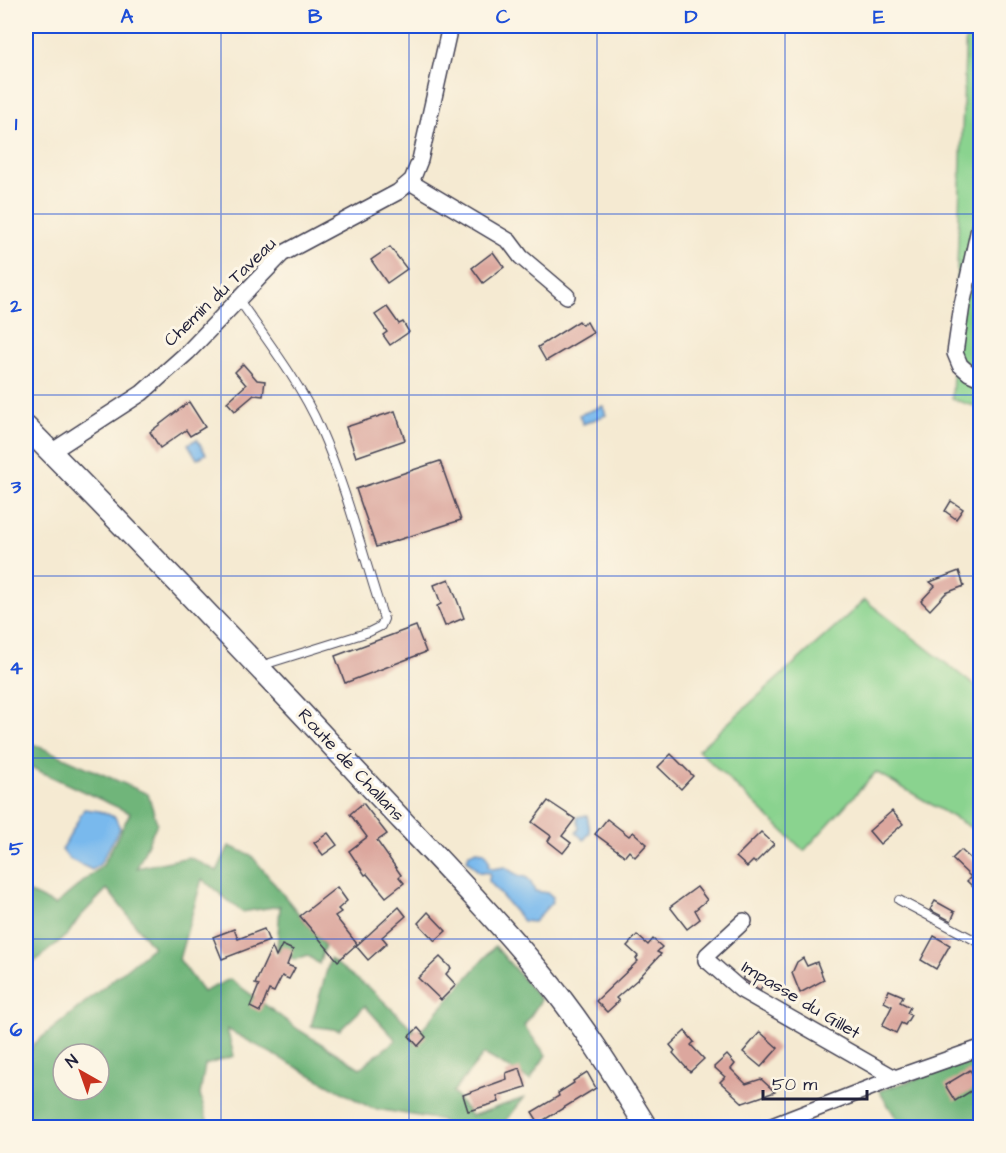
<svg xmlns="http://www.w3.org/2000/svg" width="1006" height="1153" viewBox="0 0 1006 1153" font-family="'Architects Daughter',sans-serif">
<rect width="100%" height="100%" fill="#fcf5e5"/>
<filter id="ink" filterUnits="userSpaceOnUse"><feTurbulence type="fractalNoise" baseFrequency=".0167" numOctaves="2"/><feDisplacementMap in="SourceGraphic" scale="12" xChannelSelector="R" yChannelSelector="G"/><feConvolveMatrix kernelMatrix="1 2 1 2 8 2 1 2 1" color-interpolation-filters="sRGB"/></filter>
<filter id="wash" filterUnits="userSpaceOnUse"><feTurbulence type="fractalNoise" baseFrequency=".008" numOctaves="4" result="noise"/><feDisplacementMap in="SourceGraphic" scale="24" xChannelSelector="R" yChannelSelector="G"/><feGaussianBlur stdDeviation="1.35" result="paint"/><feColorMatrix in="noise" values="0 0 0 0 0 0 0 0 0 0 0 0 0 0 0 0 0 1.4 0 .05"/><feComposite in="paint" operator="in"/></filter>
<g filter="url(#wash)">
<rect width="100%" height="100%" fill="#f5ead2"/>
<g fill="#8ad38f" stroke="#567a65" stroke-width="1.5">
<polygon points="966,26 980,26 980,408 952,399"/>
<polygon points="865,600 980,690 980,833 876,772 804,851 698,750"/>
</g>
<g fill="#6fb57a" stroke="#486c5a" stroke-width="1.5" fill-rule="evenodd">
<path d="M26 741 148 794 157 823 137 868 189 857 217 871 229 846 251 855 325 946 319 964 307 955 295 960 277 950 280 906 242 912 202 879 179 959 203 992 230 979 299 1030 360 1068 396 1040 365 1006 340 1030 311 1026 330 959 374 992 418 1034 495 946 541 1000 524 1026 546 1055 530 1080 484 1054 453 1092 471 1116 524 1098 501 1127H449L441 1120 371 1108 227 1029 234 1056 205 1065 200 1095 209 1127 228 1124 234 1127H26V1059L34 1044 153 947 107 889 79 918 68 934 26 969V891L55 905 103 865 130 813 26 765ZM63 1054H99V1090H63Z"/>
<polygon points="980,1058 980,1127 902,1127 879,1091"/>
</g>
<g fill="#79b9ed" stroke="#4e6e94" stroke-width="1.5">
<polygon points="603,406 606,415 583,424 579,415"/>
<polygon points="197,439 206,454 197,459 188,444"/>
<polygon points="84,809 99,811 115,817 120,828 100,864 92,870 69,859 62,850"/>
<polygon points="587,815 590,832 584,840 576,833 579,829 577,817"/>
<polygon points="476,851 484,852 489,861 488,866 492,869 505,867 519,876 526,877 530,881 535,891 548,893 553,897 552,902 534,922 523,921 489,881 490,873 479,872 467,860 469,854"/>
</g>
<g id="blocks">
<g fill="#dca79e">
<polygon points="390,247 407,269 387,283 371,260"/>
<polygon points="493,252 504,267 483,283 472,268"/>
<polygon points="387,307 399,324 403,322 409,332 390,345 383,335 387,332 375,315"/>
<polygon points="579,321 582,325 587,322 593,333 546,361 538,347"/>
<polygon points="243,364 257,380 265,381 263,396 254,395 235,411 227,402 246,385 235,372"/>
<polygon points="189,402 205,427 190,436 186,430 160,448 150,432"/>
<polygon points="395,411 405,440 356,457 346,427"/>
<polygon points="440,461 461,520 376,547 356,489"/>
<polygon points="951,501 963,509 956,519 945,511"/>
<polygon points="959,571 964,586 946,593 930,610 921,601 935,586 930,582"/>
<polygon points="449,579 464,618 445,626 437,606 441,604 434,585"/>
<polygon points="416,626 426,652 345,683 335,656"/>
<polygon points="671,754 693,776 681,789 658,767"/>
<polygon points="548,801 575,819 562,836 571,843 563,853 548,841 551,836 532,822"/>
<polygon points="363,803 387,834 377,841 401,875 399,877 404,883 386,897 367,874 365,875 349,851 367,837 350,814"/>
<polygon points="892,811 903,824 880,844 869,831"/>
<polygon points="607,819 629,836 633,832 647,844 635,857 629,851 625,856 595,834"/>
<polygon points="761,832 774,844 755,863 753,861 747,867 736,857"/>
<polygon points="328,833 337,845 323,855 314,843"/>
<polygon points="961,850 981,868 981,895 967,881 971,877 952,859"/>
<polygon points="337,887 347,901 338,909 341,912 335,916 357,944 338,961 300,916"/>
<polygon points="697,887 707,900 695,910 700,919 687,929 670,907"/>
<polygon points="935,901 955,912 951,921 930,910"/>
<polygon points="399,907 406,916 382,937 387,943 368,960 356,946"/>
<polygon points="428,912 446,931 435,941 418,923"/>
<polygon points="234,929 238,939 264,929 269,941 222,959 213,937"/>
<polygon points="637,935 648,945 653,939 662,947 657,952 661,954 638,979 616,998 619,1001 607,1012 596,1001 638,961 636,959 638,956 627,946"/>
<polygon points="934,936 950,945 936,969 921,960"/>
<polygon points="282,945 293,950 287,965 295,968 289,979 282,976 274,992 269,990 260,1012 250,1007 259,985 255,984 272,947 276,957"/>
<polygon points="440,957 451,968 446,974 456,985 441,1000 418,978"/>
<polygon points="803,958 807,966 817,962 824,980 800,993 792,973 797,962"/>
<polygon points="746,974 764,983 760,990 743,979"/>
<polygon points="889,990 903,996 900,1002 910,1007 907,1013 911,1015 905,1025 901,1023 896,1033 882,1026 892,1006 884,1002"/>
<polygon points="418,1028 426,1037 418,1046 409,1036"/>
<polygon points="685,1031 694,1042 691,1045 704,1059 690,1072 673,1053 675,1051 670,1045"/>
<polygon points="760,1032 778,1048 761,1067 743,1052"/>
<polygon points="727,1055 735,1064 731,1069 746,1084 761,1079 775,1092 743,1103 720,1082 725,1077 714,1067"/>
<polygon points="520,1068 526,1087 497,1096 499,1102 468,1111 463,1095 507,1079 506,1073"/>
<polygon points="970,1070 979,1086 955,1101 945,1085"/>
<polygon points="587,1072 596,1088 539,1123 532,1112 559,1096 558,1093 574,1083 573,1081"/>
</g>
</g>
</g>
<g filter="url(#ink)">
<use href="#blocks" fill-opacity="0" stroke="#424052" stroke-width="1.5"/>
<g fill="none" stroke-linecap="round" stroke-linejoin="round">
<defs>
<g id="service">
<path d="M239 300C266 339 301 384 320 428 347 489 363 556 384 619L381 626 369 632 260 666"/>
<polyline points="899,900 980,943"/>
</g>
<g id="minor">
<polyline points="410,182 509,241 521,257 567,296"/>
<polyline points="980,224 962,305 955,353 960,365 969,373 980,378"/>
<polyline points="51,452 142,393 188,352 282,254 398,192 412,180 420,160 450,26"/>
<polyline points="744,921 707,955 706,960 710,963 741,990 895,1078"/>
<polyline points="767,1128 895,1078 980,1048"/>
</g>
<path id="secondary" d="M26 427C141 543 254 661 365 781 424 844 485 906 540 972 581 1021 614 1074 647 1128"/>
</defs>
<use href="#service" stroke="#424052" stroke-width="10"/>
<use href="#minor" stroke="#424052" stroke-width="18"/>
<use href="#secondary" stroke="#424052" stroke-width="24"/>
<use href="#service" stroke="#fff" stroke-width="8"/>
<use href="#minor" stroke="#fff" stroke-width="15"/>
<use href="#secondary" stroke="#fff" stroke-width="21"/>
</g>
</g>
<path fill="none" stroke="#1d4ed8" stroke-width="1.5" stroke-opacity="0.55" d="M221 26V1128M409 26V1128M597 26V1128M785 26V1128M26 214H980M26 395H980M26 576H980M26 758H980M26 939H980"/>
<g text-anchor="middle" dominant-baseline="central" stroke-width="6" stroke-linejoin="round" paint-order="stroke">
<g font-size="18" fill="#22223b" stroke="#fcf5e5">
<text transform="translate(220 292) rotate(-44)">Chemin du Taveau</text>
<text transform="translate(351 765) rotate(47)">Route de Challans</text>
<text transform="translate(801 1000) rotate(31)">Impasse du Gillet</text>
</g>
</g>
<rect width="1006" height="1153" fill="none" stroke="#fcf5e5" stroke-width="66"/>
<g transform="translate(81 1072) rotate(320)"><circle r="28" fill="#fcf5e5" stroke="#a5a1a1" stroke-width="1.5"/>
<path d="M0-4.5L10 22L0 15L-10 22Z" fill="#c8321e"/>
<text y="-9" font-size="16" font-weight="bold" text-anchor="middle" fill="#22223b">N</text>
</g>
<path d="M763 1090v9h104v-9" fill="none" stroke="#22223b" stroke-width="3"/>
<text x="772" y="1090" font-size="18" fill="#22223b" stroke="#fcf5e5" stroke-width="4.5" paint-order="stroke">50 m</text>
<rect x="33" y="33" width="940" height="1087" fill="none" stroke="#1d4ed8" stroke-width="2"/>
<g font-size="20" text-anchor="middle" font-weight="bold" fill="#1d4ed8">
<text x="127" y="23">A</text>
<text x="315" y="23">B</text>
<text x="503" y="23">C</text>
<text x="691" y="23">D</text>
<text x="879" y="23">E</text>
<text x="16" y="130">1</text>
<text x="16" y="312">2</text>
<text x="16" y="493">3</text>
<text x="16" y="674">4</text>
<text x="16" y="855">5</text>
<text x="16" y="1036">6</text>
</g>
</svg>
